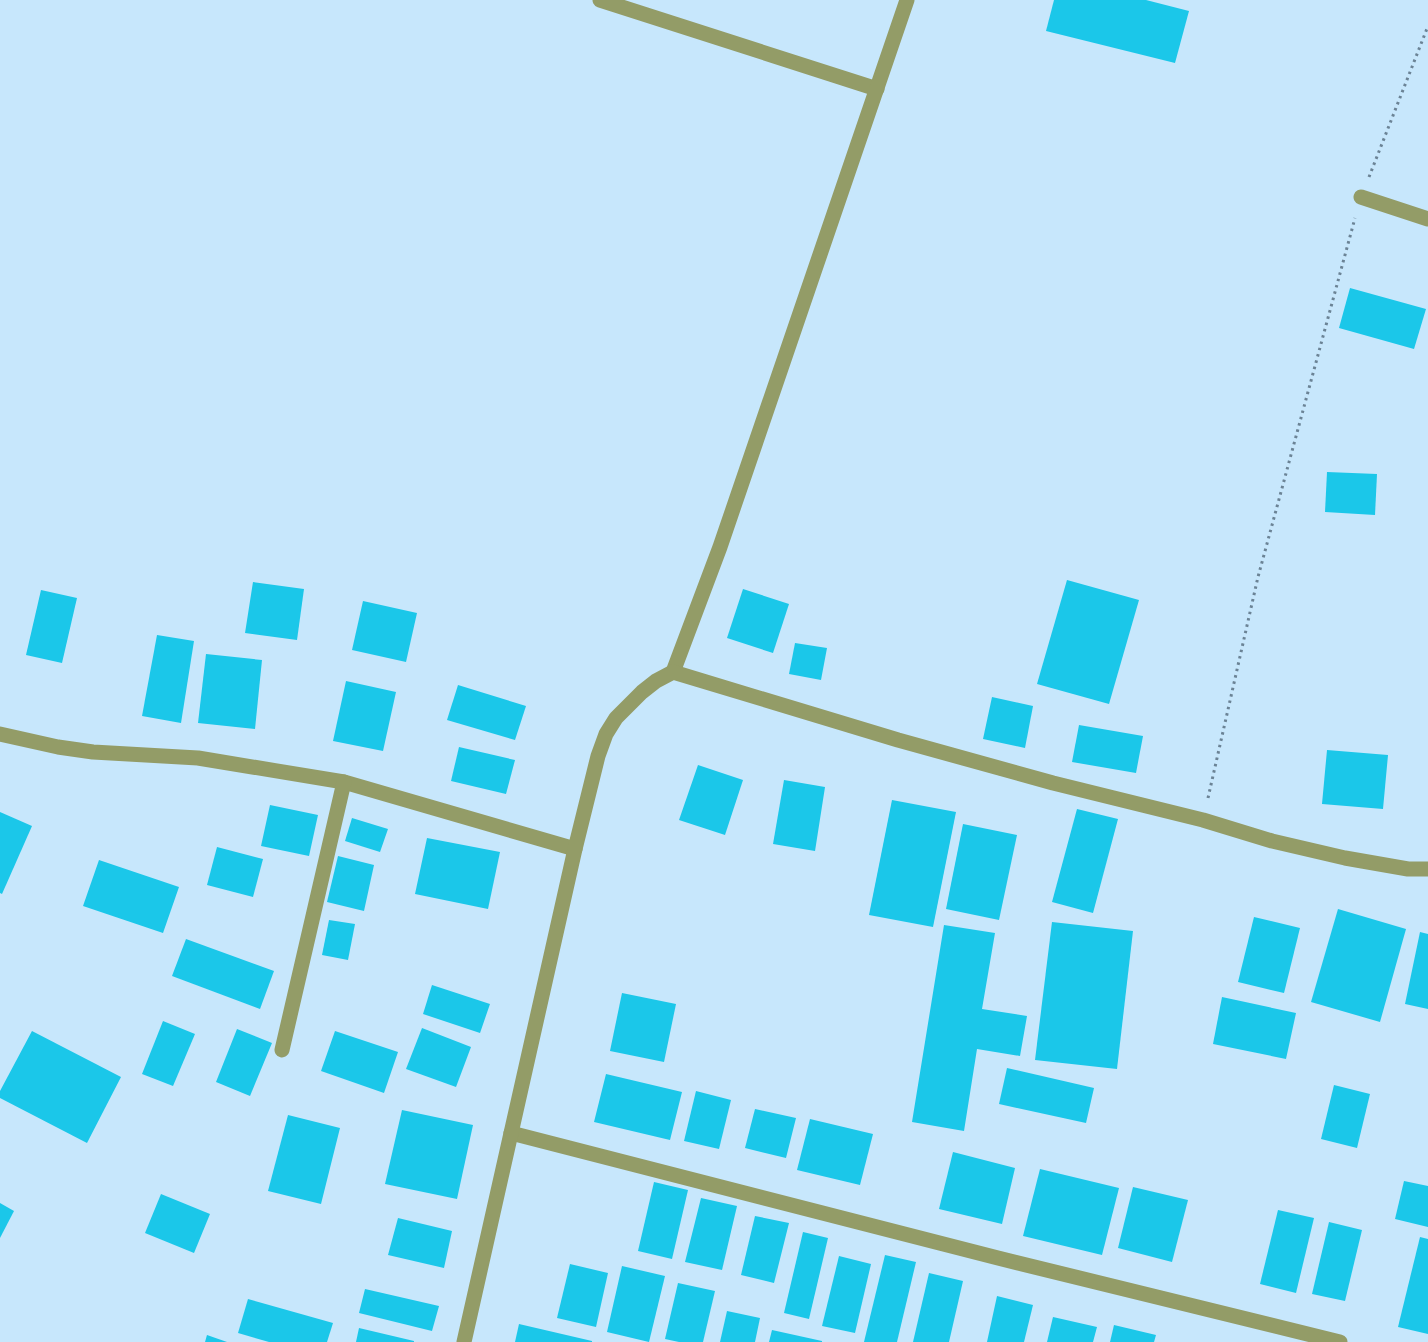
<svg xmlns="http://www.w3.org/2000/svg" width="1428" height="1342" viewBox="0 0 1428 1342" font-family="Manrope,sans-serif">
<rect width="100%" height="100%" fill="#c7e7fc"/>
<g fill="#1bc7e9">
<polygon points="1054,0 1146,0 1189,11 1175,63 1046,31"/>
<polygon points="1350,288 1426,309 1414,349 1339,328"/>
<polygon points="1327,472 1377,474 1375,515 1325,512"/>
<polygon points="1067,580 1139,600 1109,704 1037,684"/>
<polygon points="253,582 304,589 297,640 245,633"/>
<polygon points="743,589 789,604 773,653 727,638"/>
<polygon points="41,590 77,598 62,663 26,655"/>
<polygon points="363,601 417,613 406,662 352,650"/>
<polygon points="157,635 194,641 181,723 142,716"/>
<polygon points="795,643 827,648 821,680 789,674"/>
<polygon points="206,654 262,660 255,729 198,723"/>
<polygon points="346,681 396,692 383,751 333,741"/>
<polygon points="458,685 526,706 515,740 447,720"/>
<polygon points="992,697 1033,706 1025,748 983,739"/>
<polygon points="1079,725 1143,736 1136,773 1072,762"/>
<polygon points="459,747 515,760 506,794 451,781"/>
<polygon points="1327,750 1388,755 1383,809 1322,804"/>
<polygon points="698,765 743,780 725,835 679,820"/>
<polygon points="784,780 825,787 815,851 773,844"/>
<polygon points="892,800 956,812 933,927 869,915"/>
<polygon points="270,805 318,815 309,856 261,846"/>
<polygon points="1077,809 1118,819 1093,913 1052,902"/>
<polygon points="0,812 32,826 2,894 0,893"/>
<polygon points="352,818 388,829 380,852 345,841"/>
<polygon points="963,824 1017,835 999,920 946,909"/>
<polygon points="427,838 500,852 488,909 415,894"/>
<polygon points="217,847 263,859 253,897 207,885"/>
<polygon points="338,856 374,865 364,911 327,902"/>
<polygon points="99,860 179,887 163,933 83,906"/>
<polygon points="1338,909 1406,929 1380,1022 1311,1002"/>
<polygon points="1254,917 1300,928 1284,993 1238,982"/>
<polygon points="329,920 355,924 348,960 322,955"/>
<polygon points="1052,922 1133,931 1117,1069 1035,1060"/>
<polygon points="944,925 995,933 982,1009 1027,1016 1020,1056 977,1049 964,1131 912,1122"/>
<polygon points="1420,932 1428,934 1428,1009 1405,1004"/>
<polygon points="186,939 274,971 260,1009 172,976"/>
<polygon points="432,985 490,1004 480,1033 423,1014"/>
<polygon points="622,993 676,1004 664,1062 610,1051"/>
<polygon points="1222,997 1296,1013 1286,1059 1213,1044"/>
<polygon points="163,1021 195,1034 173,1086 142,1074"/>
<polygon points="422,1028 471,1047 456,1087 406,1069"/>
<polygon points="237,1029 272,1043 250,1096 216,1082"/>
<polygon points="32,1031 121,1077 87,1143 0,1098 0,1091"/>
<polygon points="335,1031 398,1052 384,1093 321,1071"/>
<polygon points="1007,1068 1094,1088 1086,1123 999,1104"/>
<polygon points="606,1074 682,1092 670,1140 594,1122"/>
<polygon points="1334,1085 1370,1094 1357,1148 1321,1139"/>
<polygon points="696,1091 731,1100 719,1149 684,1141"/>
<polygon points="755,1109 796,1118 786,1158 745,1148"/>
<polygon points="402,1110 473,1125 457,1199 385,1184"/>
<polygon points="288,1115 340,1128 321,1204 268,1191"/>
<polygon points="810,1119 873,1134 860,1185 797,1170"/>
<polygon points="953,1152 1015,1168 1002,1224 939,1209"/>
<polygon points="1040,1169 1119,1188 1102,1255 1023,1236"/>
<polygon points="1404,1181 1428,1186 1428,1227 1395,1219"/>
<polygon points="654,1182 688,1190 672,1259 638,1251"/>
<polygon points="1133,1187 1188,1200 1172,1262 1118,1248"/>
<polygon points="161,1194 210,1214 194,1253 145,1233"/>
<polygon points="701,1198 737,1206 722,1270 685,1262"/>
<polygon points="0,1203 14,1211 0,1238"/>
<polygon points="1278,1210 1314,1218 1296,1293 1260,1284"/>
<polygon points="755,1216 789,1223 774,1283 741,1275"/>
<polygon points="398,1218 452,1231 444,1268 388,1255"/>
<polygon points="1329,1222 1362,1230 1345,1301 1312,1294"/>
<polygon points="803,1232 828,1238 809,1319 784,1313"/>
<polygon points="1420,1237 1428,1239 1428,1334 1398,1327"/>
<polygon points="885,1255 916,1262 897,1342 864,1342"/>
<polygon points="839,1256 871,1264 855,1333 822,1326"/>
<polygon points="570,1264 608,1273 596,1327 557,1318"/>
<polygon points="622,1266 665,1276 649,1342 607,1332"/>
<polygon points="929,1273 963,1281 949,1342 913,1342"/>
<polygon points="678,1283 715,1291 703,1342 679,1342 665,1339"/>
<polygon points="365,1289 439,1306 432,1331 359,1313"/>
<polygon points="997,1296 1033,1305 1024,1342 987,1342"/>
<polygon points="248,1299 333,1323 327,1342 269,1342 238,1333"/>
<polygon points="727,1311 760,1318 755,1342 720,1342"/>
<polygon points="1053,1317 1097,1327 1093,1342 1047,1342"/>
<polygon points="519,1324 592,1341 592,1342 515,1342"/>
<polygon points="1114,1325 1156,1335 1154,1342 1110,1342"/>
<polygon points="359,1328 414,1341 414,1342 356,1342"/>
<polygon points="772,1330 822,1341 822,1342 769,1342"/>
<polygon points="207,1335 227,1342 205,1342"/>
</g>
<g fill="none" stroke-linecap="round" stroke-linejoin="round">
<g stroke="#6b8395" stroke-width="3" stroke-dasharray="2.5 4" stroke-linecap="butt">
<polyline points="1369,177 1428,26"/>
<polyline points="1208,798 1258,577 1355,218"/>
</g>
<g stroke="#939c67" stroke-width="15">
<polyline points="600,0 877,89"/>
<polyline points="1361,197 1428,219"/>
<polyline points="673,672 720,547 907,0"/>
<polyline points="0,734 58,747 93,752 198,758 344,782 575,849"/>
<polyline points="282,1050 344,782"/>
<polyline points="511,1133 998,1258 1340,1342"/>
<polyline points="464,1342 575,849 598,756 606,734 616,718 642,692 656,681 673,672 898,740 1053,783 1203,820 1272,841 1345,858 1408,869 1428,869"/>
</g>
</g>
</svg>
